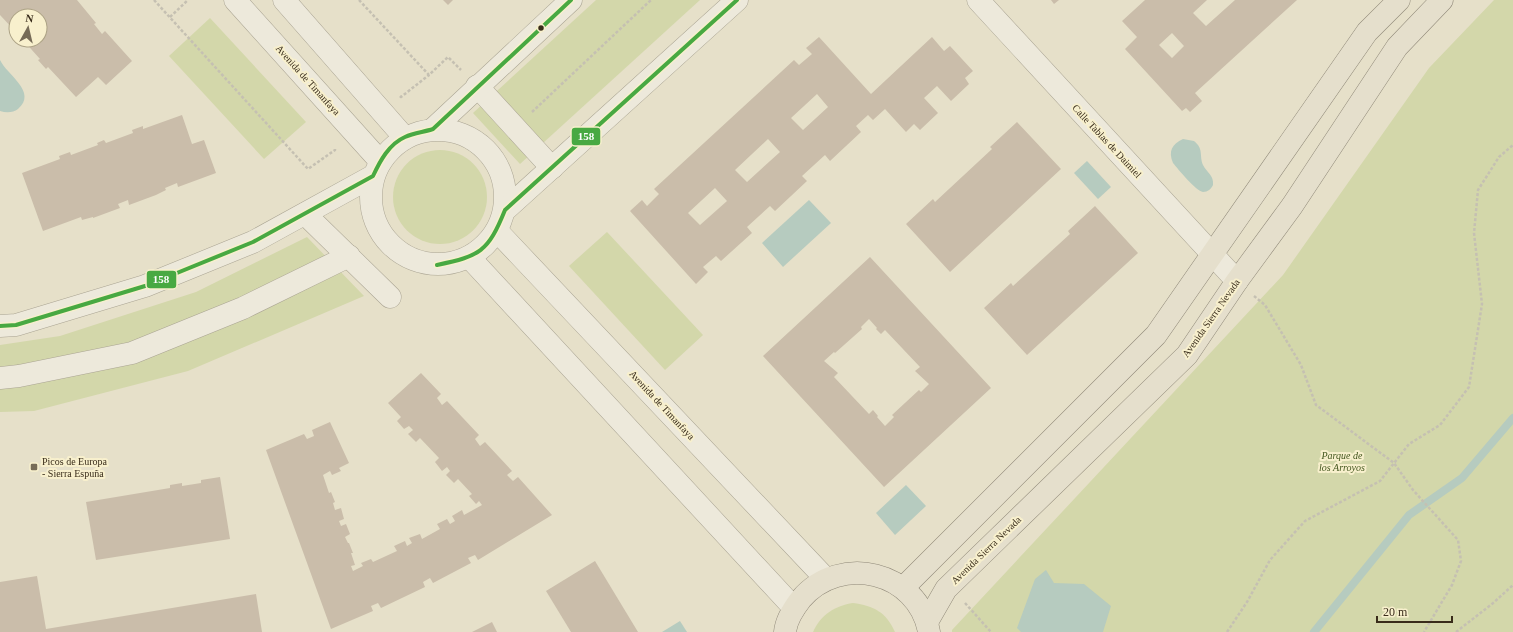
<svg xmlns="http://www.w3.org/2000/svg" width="1513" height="632" viewBox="0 0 1513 632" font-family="'Times New Roman',serif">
<rect width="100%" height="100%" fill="#e6e0c9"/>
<g fill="#d3d7aa">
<polygon points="596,0 700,0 520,164 473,113"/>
<polygon points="1494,0 1513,0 1513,632 952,632 952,630 1283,275 1429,68"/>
<polygon points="210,18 306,122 264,159 169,56"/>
<circle cx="440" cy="197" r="47"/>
<polygon points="607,232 703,335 665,370 569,266"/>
<polygon points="307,237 364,296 188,371 34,411 0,412 0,345 60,336 196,292"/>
<path d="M853 603C874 606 886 612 895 632H813C821 614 835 606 853 603Z"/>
</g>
<g fill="#b6cbbf">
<path d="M0 60C7 75 38 92 18 109 13 113 6 113 0 111Z"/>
<path d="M1183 139 1194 141C1204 149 1199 155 1203 165 1207 173 1214 175 1213 185 1211 189 1208 192 1203 192 1196 191 1178 169 1173 163 1168 151 1172 144 1183 139Z"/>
<polygon points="1087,161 1111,187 1098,199 1074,173"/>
<polygon points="809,200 831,223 783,267 762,243"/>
<polygon points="906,485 926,506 895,535 876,513"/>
<polygon points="1046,570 1054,583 1084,584 1111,606 1103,632 1021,632 1017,628 1035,579"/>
<polygon points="680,621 687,632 662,632"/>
</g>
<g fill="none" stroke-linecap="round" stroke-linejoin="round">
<polyline stroke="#b6cbbf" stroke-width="8" points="1314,632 1409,515 1462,478 1513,418"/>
</g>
<g fill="#cabdaa" fill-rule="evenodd">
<polygon points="0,0 77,0 96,23 94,24 102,34 105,31 132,61 106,85 98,77 76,97 48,67 46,69 38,60 40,59 23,40 40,40 40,16 16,16 16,36 13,33 15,31 0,15"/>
<polygon points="443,0 453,0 448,5"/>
<polygon points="1051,0 1059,0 1054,4"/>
<path d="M1145 0H1207L1193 13 1206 26 1235 0H1297L1195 93 1202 101 1190 112 1186 108 1182 111 1125 49 1137 37 1122 21ZM1172 33 1184 46 1172 58 1159 45Z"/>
<path d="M819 37 871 94 932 37 944 51 950 46 973 71 965 78 969 84 951 101 937 86 924 98 938 113 920 130 914 124 906 132 885 109 873 120 868 115 856 126 861 132 830 161 825 155 802 176 807 181 775 211 770 206 747 227 752 233 721 261 716 256 703 267 708 272 696 284 630 211 642 200 647 206 659 194 654 189 794 60 799 65 812 54 806 48ZM817 94 828 107 803 130 791 118ZM768 139 780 152 747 182 735 170ZM715 188 727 201 700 225 688 213Z"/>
<polygon points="182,115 192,144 204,140 216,173 178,187 177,183 165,188 166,190 156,195 129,205 128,200 118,204 120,208 93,218 93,217 82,220 81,217 43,231 22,173 60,159 59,156 70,152 71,155 98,145 97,143 104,140 106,143 133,133 132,130 143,126 143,129"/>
<polygon points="1017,122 1061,169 950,272 906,224 933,199 935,202 992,149 990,147"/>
<polygon points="1095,206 1138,253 1027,355 984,308 1011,283 1013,286 1070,234 1068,231"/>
<path d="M870 257 991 388 884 487 763 356ZM869 319 877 328 876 329 881 334 885 330 920 367 915 371 929 384 921 392 919 390 892 415 894 417 885 426 877 417 878 416 873 410 869 414 834 377 838 373 824 361 834 352 835 353 862 329 861 327Z"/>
<polygon points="421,373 441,394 437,398 442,405 447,401 479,435 475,439 480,446 485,442 512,471 507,475 513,481 518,477 552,515 478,560 475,555 468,558 471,563 433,583 430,578 423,582 425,587 381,608 378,603 371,606 373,611 331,629 266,450 304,434 307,439 314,436 312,430 330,422 349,463 339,468 341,471 332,475 330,471 323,475 329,493 331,492 335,502 333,503 335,510 341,508 344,519 339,521 341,526 346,524 350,534 345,537 348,543 349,543 353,553 351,553 355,565 351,566 353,571 363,566 361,563 371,559 373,562 397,551 394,546 405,541 407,546 412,543 409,538 420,534 422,539 440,529 437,524 447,519 450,524 455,521 452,516 462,510 464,515 482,505 479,501 476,504 469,496 472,494 458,479 454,483 446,475 450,471 447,467 442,471 435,462 439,458 420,438 416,442 408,434 413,430 409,426 404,429 397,421 401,417 388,403"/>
<polygon points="220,477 230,539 96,560 86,502 170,488 170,485 182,483 182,486 201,483 201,480"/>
<polygon points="595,561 638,632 571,632 546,591"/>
<polygon points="37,576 46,629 256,594 262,632 0,632 0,582"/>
<polygon points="492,622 497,632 472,632"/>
</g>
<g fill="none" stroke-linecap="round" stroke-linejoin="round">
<defs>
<g id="minor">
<polyline points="235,0 380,161"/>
<polyline points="284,0 405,138"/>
<polyline points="978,0 1237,281"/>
<polyline points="477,86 552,168"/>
<polyline points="433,129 571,0"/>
<circle cx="438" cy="197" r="67"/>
<polyline points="505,210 737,0"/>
<polyline points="305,214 390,297"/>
<polyline points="497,231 826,579"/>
<polyline points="470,258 794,608"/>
<polyline points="0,326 16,325 145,286 253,242 373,176"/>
<polyline points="0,378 19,376 132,353 243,308 349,256"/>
</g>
<g id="major">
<polyline points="903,588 1156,335 1367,32 1399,0"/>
<polyline points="927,622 946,589 1187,355 1237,281 1292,206 1397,47 1442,0"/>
<path d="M785 632C786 620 794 608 801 599 840 553 918 571 929 632"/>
</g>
</defs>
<use href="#minor" stroke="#aaa493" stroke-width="23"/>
<use href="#major" stroke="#908979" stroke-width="23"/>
<g stroke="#c5c0b2" stroke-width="2.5" stroke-dasharray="3 2" stroke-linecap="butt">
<polyline points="154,0 308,169 335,150 335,149"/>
<polyline points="359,0 429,75 448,57 461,70"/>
<polyline points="170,17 188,0"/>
<polyline points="400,96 401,97 429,75"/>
<polyline points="532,112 651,0"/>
<polyline points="1254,296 1265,305 1301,365 1316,405 1394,463 1413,490 1458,540 1461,561 1452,585 1424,632"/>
<polyline points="965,603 991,632"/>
<polyline points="1227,632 1247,602 1270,560 1305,521 1380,481 1409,444 1440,425 1469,387 1482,304 1474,233 1478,190 1499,157 1513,145"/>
<polyline points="1456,632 1492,604 1513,585"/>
</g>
<use href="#minor" stroke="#ede9db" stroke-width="22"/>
<use href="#major" stroke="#e5dfcc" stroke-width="22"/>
<defs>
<g id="bus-1">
<path d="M437 265C480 256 488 252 505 210L737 0"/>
<path d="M0 326 16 325 145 286 253 242 373 176C380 161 389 144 405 137 414 133 424 132 433 129L571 0"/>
</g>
</defs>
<use href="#bus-1" stroke="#f8f0cd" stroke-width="7"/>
<use href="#bus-1" stroke="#48a942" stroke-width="4"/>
</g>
<circle fill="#392c1a" stroke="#f8f0cd" stroke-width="1.5" cx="541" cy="28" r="3.5"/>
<rect fill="#766b57" stroke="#f8f0cd" stroke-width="1.5" x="30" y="463" width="8" height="8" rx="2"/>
<g text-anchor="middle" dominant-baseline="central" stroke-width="4" stroke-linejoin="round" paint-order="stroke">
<g font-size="10" fill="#392c1a" stroke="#f8f0cd">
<text transform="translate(308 80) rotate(48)">Avenida de Timanfaya</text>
<text transform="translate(1107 141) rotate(47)">Calle Tablas de Daimiel</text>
<text transform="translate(1211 318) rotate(-55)">Avenida Sierra Nevada</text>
<text transform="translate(662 405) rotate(47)">Avenida de Timanfaya</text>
<text transform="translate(986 550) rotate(-44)">Avenida Sierra Nevada</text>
</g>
<g font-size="10" font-style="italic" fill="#44571f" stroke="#f8f0cd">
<text x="1342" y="455">Parque de<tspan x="1342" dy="12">los Arroyos</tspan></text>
</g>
<g font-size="10" fill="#392c1a" stroke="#f8f0cd" text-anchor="start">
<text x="42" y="461">Picos de Europa<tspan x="42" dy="12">- Sierra Espuña</tspan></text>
</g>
</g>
<g stroke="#f8f0cd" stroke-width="1.5">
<rect x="571" y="127" width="30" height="19" rx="4" fill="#48a942"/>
<rect x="146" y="270" width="31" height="19" rx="4" fill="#48a942"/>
</g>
<g font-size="11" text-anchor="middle" font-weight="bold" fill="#fff">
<text x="586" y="140">158</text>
<text x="161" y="283">158</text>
</g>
<g transform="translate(28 28) rotate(8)"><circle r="19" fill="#f8f0cd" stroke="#aca285"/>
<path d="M0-3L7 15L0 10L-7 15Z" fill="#766b57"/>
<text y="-6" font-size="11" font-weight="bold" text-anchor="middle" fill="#392c1a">N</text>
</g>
<path d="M1377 616v6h75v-6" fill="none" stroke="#392c1a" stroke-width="2"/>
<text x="1383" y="616" font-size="12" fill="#392c1a" stroke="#f8f0cd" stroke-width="3" paint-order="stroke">20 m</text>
</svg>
